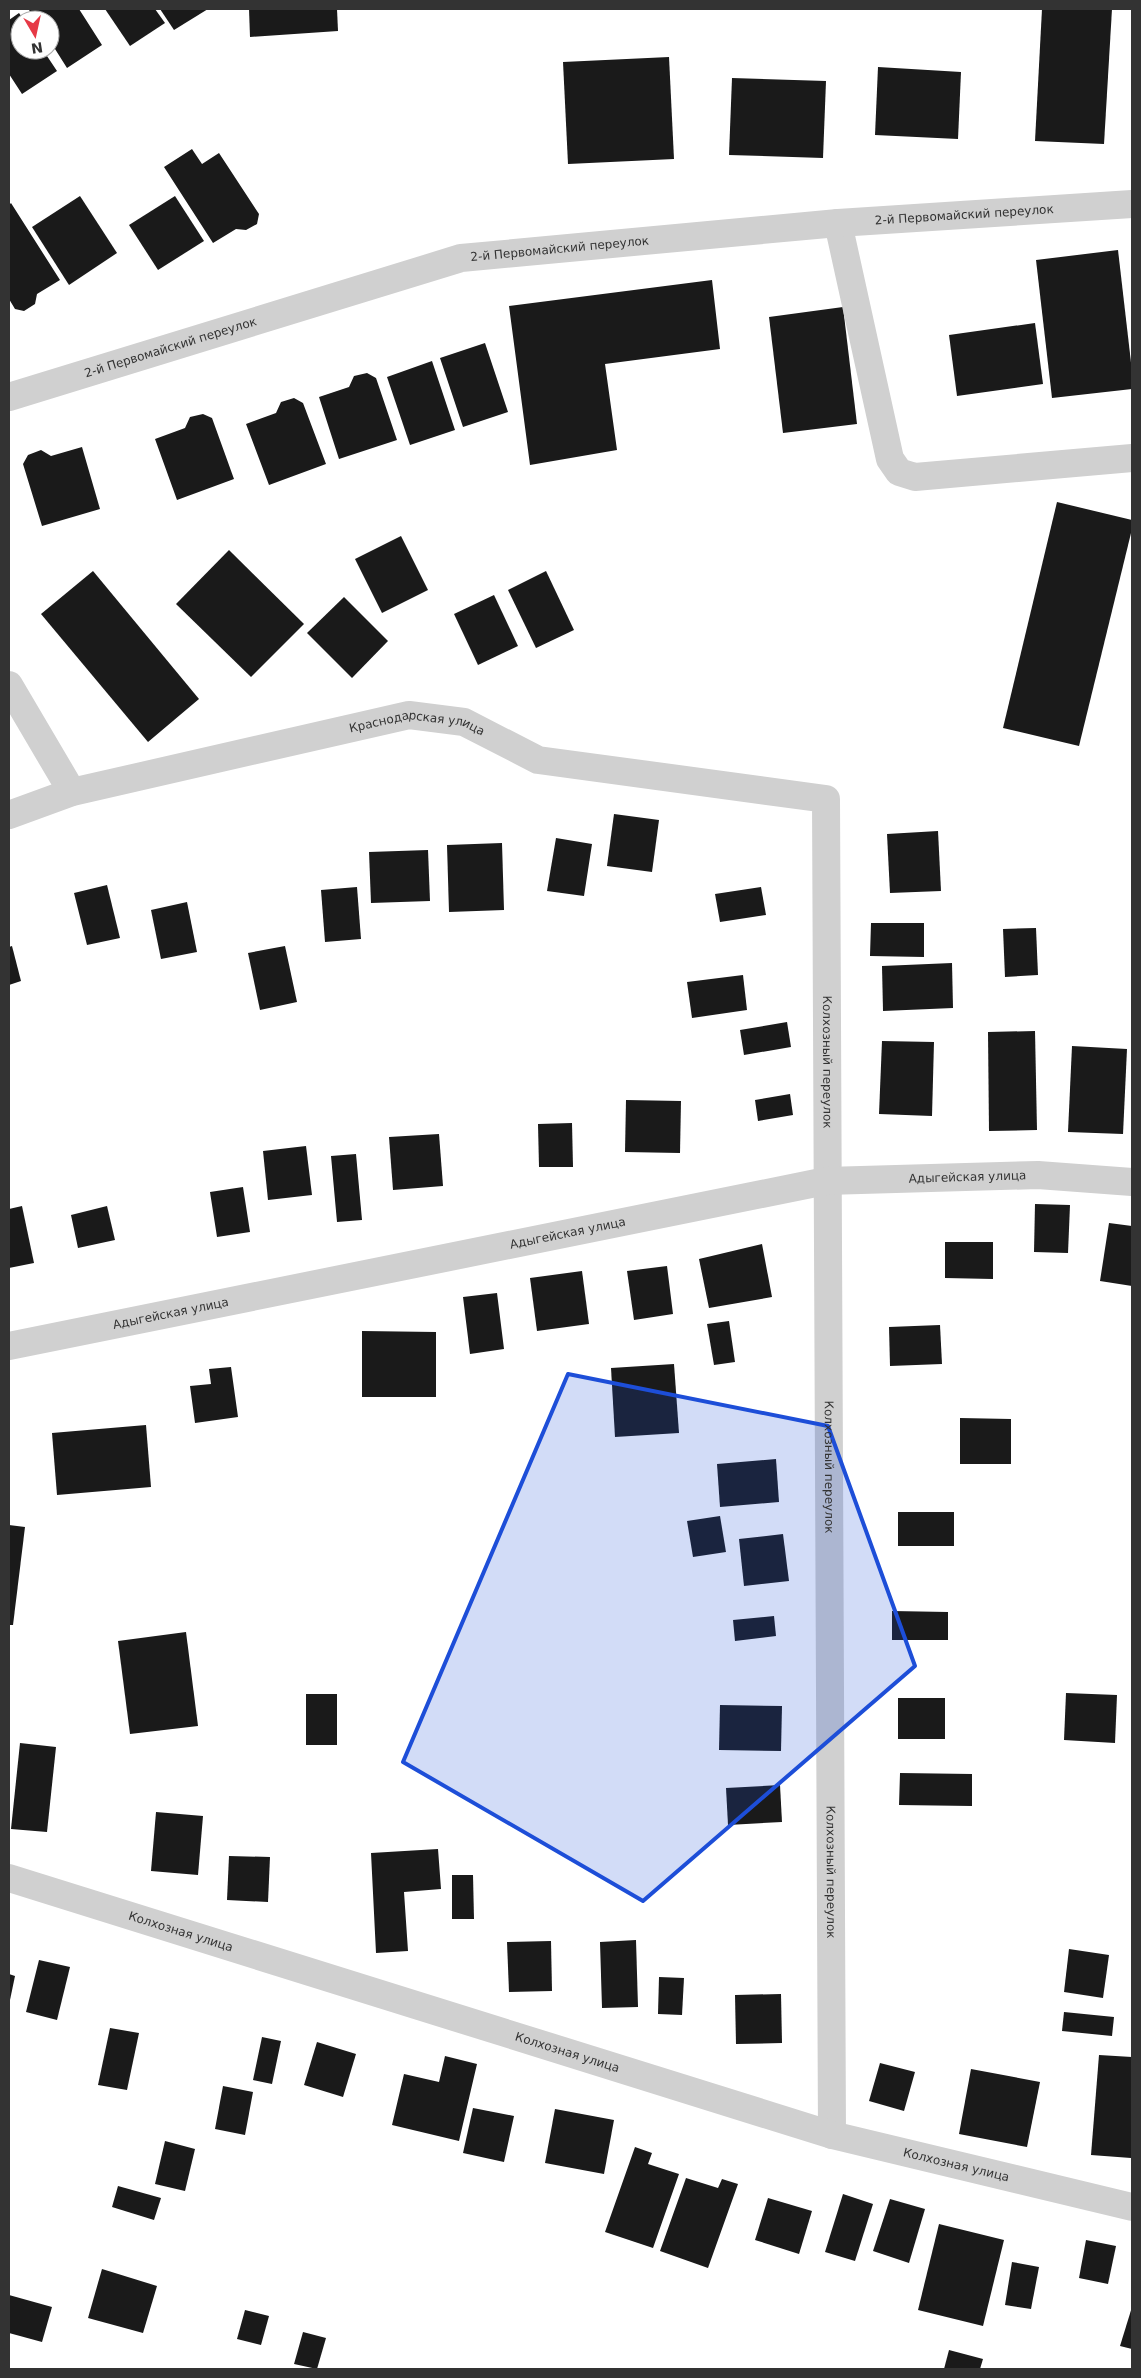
<svg xmlns="http://www.w3.org/2000/svg" width="1141" height="2378" viewBox="0 0 1141 2378" font-family="'DejaVu Sans',sans-serif">
<rect width="100%" height="100%" fill="#fff"/>
<g fill="#1a1a1a">
<polygon points="31,9 79,9 102,45 67,68 50,41 50,20 36,20 29,10"/>
<polygon points="105,9 155,9 165,23 130,46"/>
<polygon points="160,9 208,9 174,30"/>
<polygon points="249,9 337,9 338,31 250,37"/>
<polygon points="1042,9 1112,9 1104,144 1035,141"/>
<polygon points="19,13 24,20 20,20 20,50 43,50 57,71 22,94 9,74 9,20"/>
<polygon points="669,57 674,159 568,164 563,62"/>
<polygon points="878,67 961,72 958,139 875,135"/>
<polygon points="732,78 826,81 823,158 729,155"/>
<polygon points="192,149 202,164 219,153 259,214 257,224 246,230 236,229 213,243 164,167"/>
<polygon points="80,196 117,253 69,285 32,227"/>
<polygon points="175,196 204,241 158,270 129,225"/>
<polygon points="11,203 60,280 37,294 35,304 24,311 15,309 9,299 9,205"/>
<polygon points="1118,250 1132,371 1132,389 1052,398 1036,260"/>
<polygon points="712,280 720,349 605,364 617,450 530,465 509,306"/>
<polygon points="843,307 857,424 783,433 769,317"/>
<polygon points="1035,323 1043,384 957,396 949,335"/>
<polygon points="485,343 508,412 463,427 440,358"/>
<polygon points="432,361 455,430 410,445 387,377"/>
<polygon points="367,373 376,378 397,440 339,459 319,397 349,387 354,376"/>
<polygon points="294,398 303,403 326,464 269,485 246,424 276,413 281,402"/>
<polygon points="203,414 212,418 234,479 177,500 155,439 185,428 190,417"/>
<polygon points="82,447 100,509 42,526 23,464 28,455 41,450 51,456"/>
<polygon points="1057,502 1132,520 1132,529 1079,746 1003,728"/>
<polygon points="401,536 428,590 382,613 355,559"/>
<polygon points="229,550 304,624 251,677 176,604"/>
<polygon points="93,571 199,699 148,742 41,614"/>
<polygon points="546,571 574,630 536,648 508,590"/>
<polygon points="494,595 518,646 478,665 454,614"/>
<polygon points="344,597 388,641 352,678 307,633"/>
<polygon points="614,814 659,820 652,872 607,866"/>
<polygon points="938,831 941,891 890,893 887,834"/>
<polygon points="556,838 592,844 584,896 547,891"/>
<polygon points="502,843 504,910 449,912 447,845"/>
<polygon points="428,850 430,901 371,903 369,852"/>
<polygon points="107,885 120,938 87,945 74,893"/>
<polygon points="357,887 361,939 325,942 321,890"/>
<polygon points="761,887 766,915 720,922 715,894"/>
<polygon points="187,902 197,952 161,959 151,910"/>
<polygon points="871,923 924,923 924,957 870,956"/>
<polygon points="1036,928 1038,975 1005,977 1003,929"/>
<polygon points="12,946 21,981 9,985 9,947"/>
<polygon points="285,946 297,1002 260,1010 248,953"/>
<polygon points="952,963 953,1008 883,1011 882,966"/>
<polygon points="743,975 747,1010 692,1018 687,982"/>
<polygon points="787,1022 791,1047 744,1055 740,1030"/>
<polygon points="1035,1031 1037,1130 989,1131 988,1032"/>
<polygon points="882,1041 934,1042 932,1116 879,1114"/>
<polygon points="1072,1046 1127,1049 1123,1134 1068,1132"/>
<polygon points="790,1094 793,1115 758,1121 755,1100"/>
<polygon points="626,1100 681,1101 680,1153 625,1152"/>
<polygon points="572,1123 573,1167 539,1167 538,1124"/>
<polygon points="439,1134 443,1186 393,1190 389,1137"/>
<polygon points="306,1146 312,1195 268,1200 263,1151"/>
<polygon points="356,1154 362,1220 337,1222 331,1156"/>
<polygon points="243,1187 250,1232 217,1237 210,1192"/>
<polygon points="1035,1204 1070,1205 1068,1253 1034,1252"/>
<polygon points="22,1206 34,1263 9,1268 9,1209"/>
<polygon points="107,1206 115,1240 78,1248 71,1215"/>
<polygon points="1109,1223 1132,1226 1132,1286 1100,1281"/>
<polygon points="945,1242 993,1242 993,1279 945,1278"/>
<polygon points="762,1244 772,1297 709,1308 699,1259"/>
<polygon points="667,1266 673,1314 634,1320 627,1271"/>
<polygon points="582,1271 589,1324 537,1331 530,1278"/>
<polygon points="497,1293 504,1349 470,1354 463,1297"/>
<polygon points="729,1321 735,1362 714,1365 707,1324"/>
<polygon points="940,1325 942,1364 890,1366 889,1327"/>
<polygon points="362,1331 436,1332 436,1397 362,1397"/>
<polygon points="674,1364 679,1433 615,1437 611,1368"/>
<polygon points="231,1367 238,1417 195,1423 190,1386 211,1384 209,1369"/>
<polygon points="960,1418 1011,1419 1011,1464 960,1464"/>
<polygon points="146,1425 151,1487 57,1495 52,1433"/>
<polygon points="776,1459 779,1502 720,1507 717,1464"/>
<rect x="898" y="1512" width="56" height="34"/>
<polygon points="720,1516 726,1552 693,1557 687,1521"/>
<polygon points="9,1525 25,1527 13,1625 9,1625"/>
<polygon points="783,1534 789,1581 744,1586 739,1539"/>
<polygon points="892,1611 948,1612 948,1640 892,1640"/>
<polygon points="774,1616 776,1636 735,1641 733,1620"/>
<polygon points="186,1632 198,1726 130,1734 118,1641"/>
<polygon points="1066,1693 1117,1695 1115,1743 1064,1740"/>
<rect x="306" y="1694" width="31" height="51"/>
<rect x="898" y="1698" width="47" height="41"/>
<polygon points="720,1705 782,1706 781,1751 719,1750"/>
<polygon points="20,1743 56,1747 47,1832 11,1829"/>
<polygon points="900,1773 972,1774 972,1806 899,1805"/>
<polygon points="780,1785 782,1822 728,1825 726,1788"/>
<polygon points="156,1812 203,1816 198,1875 151,1871"/>
<polygon points="438,1849 441,1889 404,1892 408,1951 376,1953 371,1853"/>
<polygon points="229,1856 270,1857 268,1902 227,1900"/>
<polygon points="452,1875 473,1875 474,1919 452,1919"/>
<polygon points="636,1940 638,2007 602,2008 600,1942"/>
<polygon points="551,1941 552,1991 509,1992 507,1942"/>
<polygon points="1069,1949 1109,1955 1103,1998 1064,1992"/>
<polygon points="39,1960 70,1967 57,2020 26,2012"/>
<polygon points="9,1974 15,1976 10,2000 9,2000"/>
<polygon points="659,1977 684,1978 682,2015 658,2014"/>
<polygon points="781,1994 782,2043 736,2044 735,1995"/>
<polygon points="1064,2012 1114,2017 1112,2036 1062,2031"/>
<polygon points="110,2028 139,2033 127,2090 98,2085"/>
<polygon points="262,2037 281,2041 272,2084 253,2080"/>
<polygon points="317,2042 356,2054 343,2097 304,2085"/>
<polygon points="1099,2055 1132,2057 1131,2158 1091,2155"/>
<polygon points="445,2056 477,2064 459,2141 392,2125 404,2074 439,2082"/>
<polygon points="880,2063 915,2072 904,2111 869,2101"/>
<polygon points="971,2069 1040,2082 1027,2147 959,2134"/>
<polygon points="223,2086 253,2092 245,2135 215,2129"/>
<polygon points="473,2108 514,2116 504,2162 463,2153"/>
<polygon points="555,2109 614,2120 604,2174 545,2163"/>
<polygon points="165,2141 195,2149 185,2191 155,2184"/>
<polygon points="635,2147 652,2153 648,2164 679,2174 653,2248 605,2232"/>
<polygon points="686,2178 718,2188 722,2179 738,2184 708,2268 660,2251"/>
<polygon points="118,2186 161,2198 154,2220 112,2207"/>
<polygon points="843,2194 873,2204 855,2261 825,2252"/>
<polygon points="768,2198 812,2211 799,2254 755,2240"/>
<polygon points="890,2199 925,2209 909,2263 873,2251"/>
<polygon points="939,2224 1004,2240 983,2326 918,2310"/>
<polygon points="1086,2240 1116,2246 1108,2284 1079,2278"/>
<polygon points="1012,2262 1039,2267 1031,2309 1005,2305"/>
<polygon points="102,2269 157,2286 143,2333 88,2318"/>
<polygon points="9,2295 52,2307 42,2342 9,2333"/>
<polygon points="1132,2307 1132,2349 1120,2346"/>
<polygon points="245,2310 269,2316 261,2345 237,2339"/>
<polygon points="303,2332 326,2338 317,2369 294,2364"/>
<polygon points="949,2350 983,2359 980,2369 944,2369"/>
</g>
<g fill="none" stroke-linecap="round" stroke-linejoin="round">
<g stroke="#d0d0d0" stroke-width="28">
<polyline points="838,223 890,459 899,472 915,477 1132,458"/>
<path id="s1" d="M9 397 461 258 838 223 1132 204"/>
<polyline points="9,685 72,792"/>
<path id="s2" d="M9 815 72 792 409 715 464 722 538 760 826 799 832 2135"/>
<path id="s3" d="M9 1346 826 1181 1038 1175 1132 1182"/>
<path id="s4" d="M9 1878 832 2135 1132 2207"/>
</g>
</g>
<path fill="#1d4ed8" fill-opacity="0.2" stroke="#1d4ed8" stroke-width="4" stroke-linejoin="round" d="M568 1374 828 1426 915 1666 643 1901 403 1762Z"/>
<g text-anchor="middle" dominant-baseline="central" stroke-width="5" stroke-linejoin="round" paint-order="stroke">
<g font-size="12" fill="#333" stroke="#fff">
<text stroke="none"><textPath href="#s1" startOffset="978">2-й Первомайский переулок</textPath></text>
<text stroke="none"><textPath href="#s1" startOffset="572">2-й Первомайский переулок</textPath></text>
<text stroke="none"><textPath href="#s1" startOffset="169">2-й Первомайский переулок</textPath></text>
<text stroke="none"><textPath href="#s2" startOffset="421">Краснодарская улица</textPath></text>
<text stroke="none"><textPath href="#s2" startOffset="1105">Колхозный переулок</textPath></text>
<text stroke="none"><textPath href="#s3" startOffset="975">Адыгейская улица</textPath></text>
<text stroke="none"><textPath href="#s3" startOffset="570">Адыгейская улица</textPath></text>
<text stroke="none"><textPath href="#s3" startOffset="165">Адыгейская улица</textPath></text>
<text stroke="none"><textPath href="#s2" startOffset="1510">Колхозный переулок</textPath></text>
<text stroke="none"><textPath href="#s2" startOffset="1915">Колхозный переулок</textPath></text>
<text stroke="none"><textPath href="#s4" startOffset="180">Колхозная улица</textPath></text>
<text stroke="none"><textPath href="#s4" startOffset="585">Колхозная улица</textPath></text>
<text stroke="none"><textPath href="#s4" startOffset="990">Колхозная улица</textPath></text>
</g>
</g>
<rect width="1141" height="2378" fill="none" stroke="#333333" stroke-width="20"/>
<g transform="translate(35 35) rotate(171)"><circle r="24" fill="#ffffff" stroke="#adadad"/>
<path d="M0-4L9 19L0 12L-9 19Z" fill="#e63946"/>
<text y="-8" font-size="14" font-weight="bold" text-anchor="middle" fill="#333333">N</text>
</g>
</svg>
